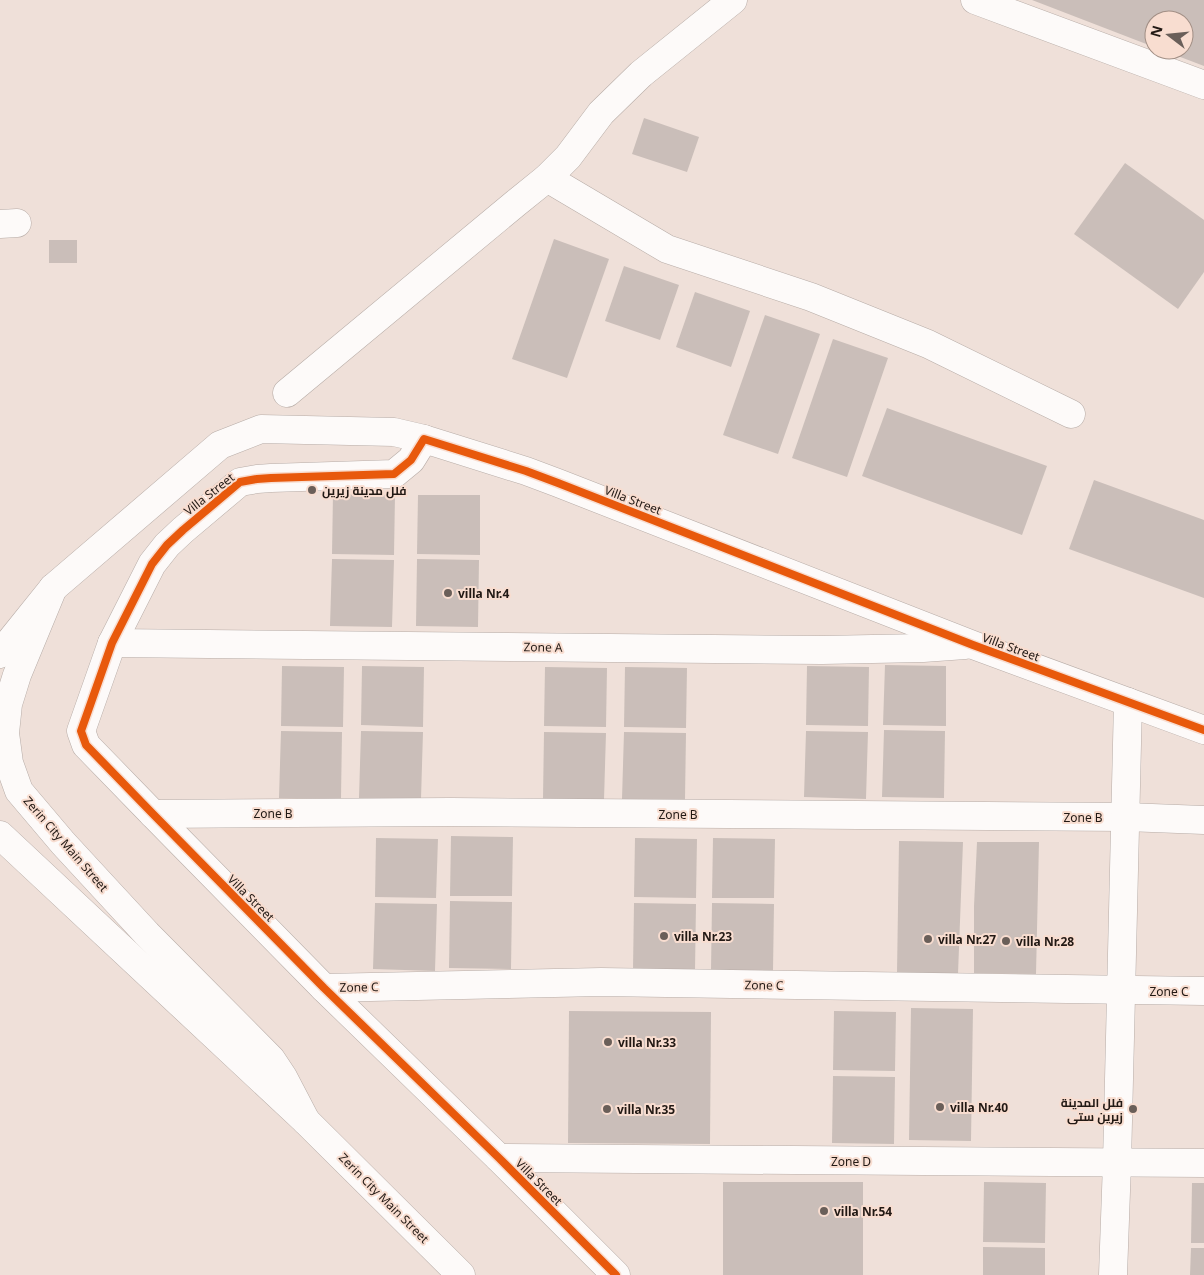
<svg xmlns="http://www.w3.org/2000/svg" width="1204" height="1275" viewBox="0 0 1204 1275" font-family="'Noto Sans',Cairo,sans-serif">
<rect width="100%" height="100%" fill="#efe0d9"/>
<g fill="#cabeb9">
<polygon points="1032,0 1204,0 1204,66 1162,50 1184,50 1184,20 1154,20 1154,47"/>
<polygon points="644,118 699,137 687,172 632,154"/>
<polygon points="1125,163 1204,220 1204,272 1178,309 1074,234"/>
<polygon points="554,239 609,259 567,378 512,359"/>
<rect x="49" y="240" width="28" height="23"/>
<polygon points="624,266 679,285 660,340 605,321"/>
<polygon points="695,292 750,311 731,367 676,347"/>
<polygon points="765,315 820,334 778,454 723,435"/>
<polygon points="833,339 888,358 847,477 792,458"/>
<polygon points="887,408 1047,466 1022,535 862,476"/>
<polygon points="1094,480 1204,520 1204,598 1069,549"/>
<polygon points="333,494 395,495 394,555 332,554"/>
<polygon points="418,495 480,495 480,555 417,554"/>
<polygon points="332,559 394,560 392,627 330,626"/>
<polygon points="417,559 479,560 478,627 416,626"/>
<polygon points="885,665 946,666 946,726 883,725"/>
<polygon points="282,666 344,667 343,727 281,726"/>
<polygon points="362,666 424,667 423,727 361,725"/>
<polygon points="807,666 869,667 868,726 806,725"/>
<polygon points="545,667 607,668 606,727 544,726"/>
<polygon points="625,667 687,668 686,728 624,727"/>
<polygon points="884,730 945,731 944,798 882,797"/>
<polygon points="281,731 342,732 341,799 279,798"/>
<polygon points="361,731 423,732 421,799 359,798"/>
<polygon points="806,731 868,732 866,799 804,797"/>
<polygon points="544,732 606,733 604,800 543,799"/>
<polygon points="624,732 686,733 685,800 622,799"/>
<polygon points="451,836 513,837 512,896 450,896"/>
<polygon points="376,838 438,839 436,898 375,897"/>
<polygon points="635,838 697,839 696,898 634,897"/>
<polygon points="713,838 775,839 774,898 712,898"/>
<polygon points="899,841 963,842 958,974 897,973"/>
<polygon points="977,842 1039,842 1036,974 974,973 974,906"/>
<polygon points="450,901 512,902 511,969 449,968"/>
<polygon points="375,903 437,904 435,971 373,969"/>
<polygon points="634,903 696,904 695,971 633,969"/>
<polygon points="712,903 774,904 773,971 711,970"/>
<polygon points="911,1008 973,1009 971,1141 909,1140"/>
<polygon points="569,1011 711,1012 710,1144 568,1143"/>
<polygon points="834,1011 896,1012 895,1071 833,1070"/>
<polygon points="833,1076 895,1077 894,1144 832,1143"/>
<rect x="723" y="1182" width="140" height="93"/>
<polygon points="984,1182 1046,1183 1045,1243 983,1242"/>
<polygon points="1192,1183 1204,1183 1204,1243 1191,1243"/>
<polygon points="983,1247 1045,1248 1045,1275 983,1275"/>
<polygon points="1191,1248 1204,1248 1204,1275 1190,1275"/>
</g>
<g fill="none" stroke-linecap="round" stroke-linejoin="round">
<defs>
<g id="minor">
<polyline points="975,0 1204,85"/>
<polyline points="547,178 667,249 811,297 928,344 1071,414"/>
<polyline points="0,224 17,223"/>
<polyline points="287,393 516,203 547,178 568,157 601,113 641,74 733,0"/>
<polyline points="53,588 17,675 8,704 5,733 9,763 19,791 63,843 147,934 271,1059 283,1077 306,1121"/>
<polyline points="112,643 822,650 923,648 965,645"/>
<polyline points="0,654 53,588 220,445 261,429 394,432 424,439"/>
<polyline points="153,814 451,812 1126,817 1204,820"/>
<polyline points="0,835 306,1121 461,1275"/>
<polyline points="324,988 601,982 1204,991"/>
<polyline points="499,1158 1204,1163"/>
<polyline points="616,1275 499,1158 324,988 153,814 86,745 81,731 112,643 152,564 167,545 183,530 240,482 257,479 271,478 394,474 411,460 424,439 526,471 558,483 973,645 1204,730"/>
<polyline points="1113,1275 1117,1163 1128,702"/>
</g>
</defs>
<use href="#minor" stroke="#b7aca7" stroke-width="29"/>
<use href="#minor" stroke="#fdfaf9" stroke-width="28"/>
<defs>
<polyline id="cycleway" points="616,1275 499,1158 324,988 153,814 86,745 81,731 112,643 152,564 167,545 183,530 240,482 257,479 271,478 394,474 411,460 424,439 526,471 558,483 973,645 1204,730"/>
</defs>
<use href="#cycleway" stroke="#f8ddd0" stroke-width="11"/>
<use href="#cycleway" stroke="#e8590c" stroke-width="8"/>
</g>
<g fill="#6a5f59" stroke="#f8ddd0" stroke-width="2">
<circle cx="312" cy="490" r="5"/>
<circle cx="448" cy="593" r="5"/>
<circle cx="664" cy="936" r="5"/>
<circle cx="928" cy="939" r="5"/>
<circle cx="1006" cy="941" r="5"/>
<circle cx="608" cy="1042" r="5"/>
<circle cx="940" cy="1107" r="5"/>
<circle cx="607" cy="1109" r="5"/>
<circle cx="1133" cy="1109" r="5"/>
<circle cx="824" cy="1211" r="5"/>
</g>
<g text-anchor="middle" dominant-baseline="central" stroke-width="4" stroke-linejoin="round" paint-order="stroke">
<g font-size="12" font-weight="bold" fill="#221914" stroke="#f8ddd0" text-anchor="start">
<text x="322" y="490">فلل مدينة زيرين</text>
<text x="458" y="593">villa Nr.4</text>
<text x="674" y="936">villa Nr.23</text>
<text x="938" y="939">villa Nr.27</text>
<text x="1016" y="941">villa Nr.28</text>
<text x="618" y="1042">villa Nr.33</text>
<text x="1123" y="1102" text-anchor="end">فلل المدينة<tspan x="1123" dy="14">زیرین ستی</tspan></text>
<text x="950" y="1107">villa Nr.40</text>
<text x="617" y="1109">villa Nr.35</text>
<text x="834" y="1211">villa Nr.54</text>
</g>
<g font-size="12" fill="#221914" stroke="#f8ddd0">
<text transform="translate(209 494) rotate(-38)">Villa Street</text>
<text transform="translate(633 500) rotate(21)">Villa Street</text>
<text transform="translate(543 647) rotate(1)">Zone A</text>
<text transform="translate(1011 647) rotate(20)">Villa Street</text>
<text x="273" y="813">Zone B</text>
<text x="678" y="814">Zone B</text>
<text x="1083" y="817">Zone B</text>
<text transform="translate(66 844) rotate(49)">Zerin City Main Street</text>
<text transform="translate(251 898) rotate(45)">Villa Street</text>
<text transform="translate(764 985) rotate(1)">Zone C</text>
<text transform="translate(359 987) rotate(-1)">Zone C</text>
<text x="1169" y="991">Zone C</text>
<text x="851" y="1161">Zone D</text>
<text transform="translate(539 1182) rotate(45)">Villa Street</text>
<text transform="translate(384 1198) rotate(45)">Zerin City Main Street</text>
</g>
</g>
<g transform="translate(1169 35) rotate(286)"><circle r="24" fill="#f8ddd0" stroke="#a28f85"/>
<path d="M0-4L9 19L0 12L-9 19Z" fill="#6a5f59"/>
<text y="-8" font-size="14" font-weight="bold" text-anchor="middle" fill="#221914">N</text>
</g>
</svg>
